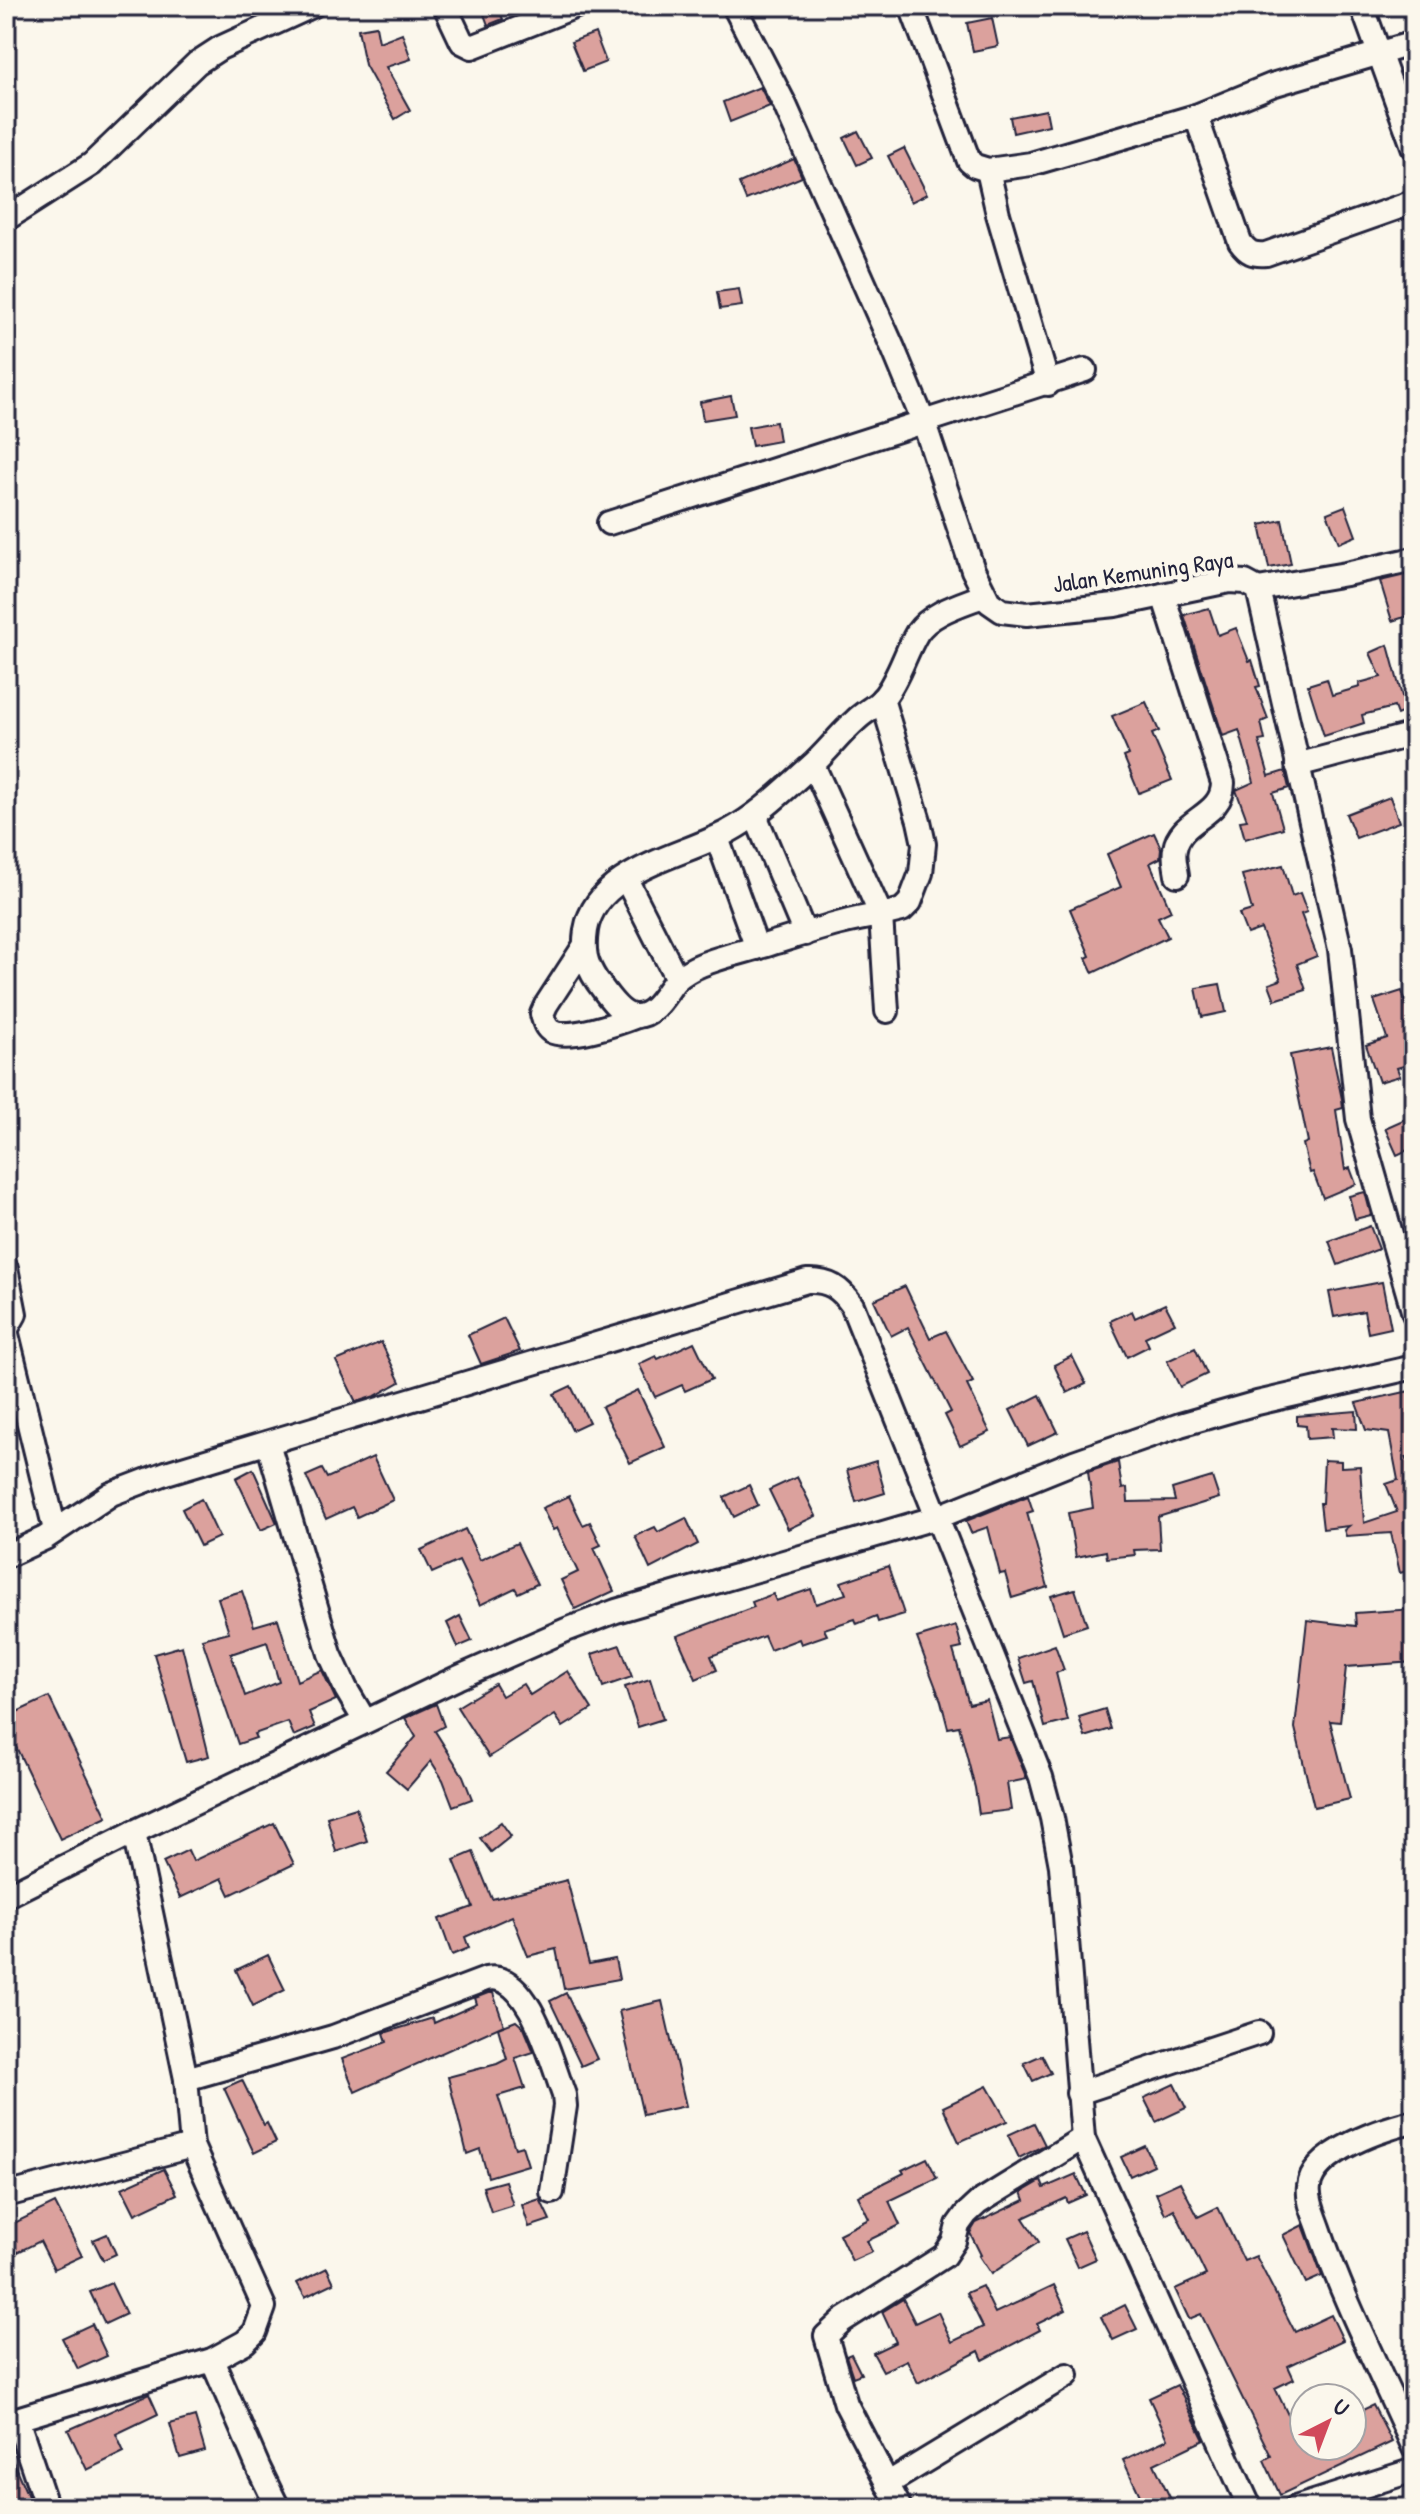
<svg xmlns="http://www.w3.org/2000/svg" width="1420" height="2514" viewBox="0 0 1420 2514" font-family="'Patrick Hand',sans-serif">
<rect width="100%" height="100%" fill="#fbf7ec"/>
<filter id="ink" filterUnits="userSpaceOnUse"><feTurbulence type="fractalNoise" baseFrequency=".0125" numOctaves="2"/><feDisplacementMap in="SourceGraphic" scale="16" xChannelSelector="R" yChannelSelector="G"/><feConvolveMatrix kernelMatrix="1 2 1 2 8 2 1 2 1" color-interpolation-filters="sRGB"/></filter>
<g filter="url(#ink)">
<g fill="#dba19d" stroke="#22223b" stroke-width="2" fill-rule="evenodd">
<polygon points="481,6 497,6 503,19 488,25"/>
<polygon points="992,18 998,46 973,51 967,23"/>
<polygon points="376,26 379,42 402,33 411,59 386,67 410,110 395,119 365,65 358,29"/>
<polygon points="595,33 606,62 583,71 571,42"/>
<polygon points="760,87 770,106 730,122 723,102"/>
<polygon points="1046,110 1049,125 1013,133 1010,117"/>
<polygon points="858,131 872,158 857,165 844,138"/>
<polygon points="904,148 927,194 911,202 888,156"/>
<polygon points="794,159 802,177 746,200 739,183"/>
<polygon points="739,289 742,306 720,309 717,292"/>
<polygon points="731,396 735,415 703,420 700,402"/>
<polygon points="776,422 779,441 752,446 748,427"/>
<polygon points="1345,506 1356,536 1339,543 1327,513"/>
<polygon points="1282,520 1291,564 1269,568 1260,525"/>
<polygon points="1414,573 1414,599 1406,599 1411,615 1392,621 1380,581"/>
<polygon points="1209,608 1218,635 1236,628 1249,661 1252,660 1260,686 1256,687 1268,719 1261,722 1265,740 1259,741 1269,776 1285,771 1289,788 1273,793 1283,828 1245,839 1240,821 1247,820 1236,790 1254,782 1239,730 1223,736 1184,615"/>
<polygon points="1388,645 1406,711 1397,715 1394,707 1362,715 1364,723 1324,736 1308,685 1327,679 1332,695 1360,687 1359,683 1381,677 1370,653"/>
<polygon points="1146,702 1159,731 1152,734 1172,780 1139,793 1124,757 1129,755 1112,716"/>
<polygon points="1390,797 1399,822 1356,838 1346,814"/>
<polygon points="1154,833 1161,848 1160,858 1150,863 1171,911 1158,917 1168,937 1093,973 1086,958 1090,956 1070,909 1121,887 1107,854"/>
<polygon points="1283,865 1292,896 1300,893 1307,912 1301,914 1317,956 1297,964 1306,990 1275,1000 1269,984 1281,980 1261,929 1247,934 1239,914 1252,910 1242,875"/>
<polygon points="1220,984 1226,1012 1202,1017 1196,988"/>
<polygon points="1402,991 1411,1018 1414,1017 1414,1063 1397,1068 1400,1076 1379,1082 1366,1045 1387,1038 1374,1000"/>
<polygon points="1331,1047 1342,1099 1343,1108 1336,1110 1345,1170 1350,1168 1356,1184 1323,1198 1313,1172 1310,1173 1303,1144 1308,1142 1290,1055"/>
<polygon points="1414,1115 1414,1147 1397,1155 1385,1128"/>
<polygon points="1365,1192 1371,1215 1355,1219 1349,1196"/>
<polygon points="1370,1226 1379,1249 1338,1265 1329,1241"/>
<polygon points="1382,1282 1391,1328 1368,1333 1364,1311 1334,1317 1329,1292"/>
<polygon points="905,1286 930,1338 946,1331 973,1382 967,1385 990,1432 960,1446 945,1415 951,1412 908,1327 891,1336 874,1300"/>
<polygon points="1165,1304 1175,1323 1145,1337 1149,1346 1127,1357 1110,1321 1132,1311 1135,1318"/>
<polygon points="504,1318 520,1351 481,1364 468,1335"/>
<polygon points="381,1342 400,1382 375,1396 356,1402 336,1361"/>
<polygon points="694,1342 712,1379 685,1391 682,1385 655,1397 639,1364 656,1356 658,1359"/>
<polygon points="1195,1348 1207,1374 1180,1387 1167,1361"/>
<polygon points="1072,1356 1086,1384 1067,1393 1054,1365"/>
<polygon points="571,1386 589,1422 572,1430 554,1394"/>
<polygon points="638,1390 665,1447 630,1463 602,1407"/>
<polygon points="1414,1390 1414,1456 1406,1457 1414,1477 1414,1569 1400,1573 1391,1533 1346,1536 1344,1530 1349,1526 1323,1529 1320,1503 1322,1503 1324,1460 1341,1461 1341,1467 1360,1466 1364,1523 1397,1512 1386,1484 1398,1480 1389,1433 1366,1430 1356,1403"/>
<polygon points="1040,1395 1058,1432 1028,1446 1010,1410"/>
<polygon points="1356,1411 1357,1429 1332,1428 1333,1437 1307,1439 1306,1426 1297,1425 1297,1416"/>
<polygon points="373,1457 393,1500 357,1517 352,1507 326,1519 306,1476 322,1469 327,1478"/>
<polygon points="876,1461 885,1493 856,1502 847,1470"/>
<polygon points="1118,1462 1122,1489 1127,1488 1128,1502 1175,1501 1172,1489 1212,1477 1219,1498 1158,1517 1160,1549 1134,1550 1135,1555 1107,1558 1106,1551 1076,1557 1068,1513 1093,1508 1088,1472"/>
<polygon points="253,1469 277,1523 261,1530 236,1478"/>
<polygon points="797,1477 816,1516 788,1529 769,1490"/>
<polygon points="749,1485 758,1505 734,1517 724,1497"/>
<polygon points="569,1496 583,1525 590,1522 601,1545 594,1548 614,1591 575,1609 561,1580 578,1572 557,1528 553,1530 542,1508"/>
<polygon points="1028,1496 1033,1511 1027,1513 1048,1587 1012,1598 1005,1573 1000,1574 988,1527 971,1533 966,1521"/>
<polygon points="201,1499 219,1537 200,1546 182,1509"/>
<polygon points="686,1518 698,1544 650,1569 635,1536 655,1527 658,1532"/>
<polygon points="465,1529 480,1560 517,1543 537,1584 518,1593 515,1588 480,1605 459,1561 432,1573 421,1550"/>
<polygon points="888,1566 904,1614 878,1622 876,1616 857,1624 855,1619 824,1629 827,1635 801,1644 799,1639 770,1650 764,1636 711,1656 717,1670 696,1679 677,1636 754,1607 752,1602 773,1594 776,1601 811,1589 816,1604 846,1594 841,1582"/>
<polygon points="1075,1589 1087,1625 1063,1633 1051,1596"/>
<path d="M242 1591 254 1626 278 1619 297 1681 322 1670 336 1700 309 1712 315 1727 294 1736 288 1722 254 1734 256 1738 238 1744 202 1639 229 1632 218 1598ZM267 1642 279 1682 245 1696 231 1654Z"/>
<polygon points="1414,1609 1414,1662 1346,1667 1340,1722 1330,1721 1350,1799 1314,1807 1295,1728 1307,1620 1356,1626 1355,1613"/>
<polygon points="460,1616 472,1641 458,1647 447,1623"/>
<polygon points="956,1626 962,1648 953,1650 969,1704 987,1700 997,1739 1010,1737 1027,1779 1007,1783 1011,1810 979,1814 975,1788 959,1726 948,1728 941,1701 917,1638"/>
<polygon points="620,1645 632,1677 603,1687 592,1654"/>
<polygon points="1055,1645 1064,1670 1056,1673 1068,1721 1045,1727 1033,1681 1026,1683 1018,1658"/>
<polygon points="182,1646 209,1756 186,1762 154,1654"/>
<polygon points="568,1671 592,1709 563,1727 555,1715 489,1757 457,1707 495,1684 502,1696 523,1684 530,1695"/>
<polygon points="650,1679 663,1719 638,1727 625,1687"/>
<polygon points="49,1697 107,1817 60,1839 6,1726 6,1717"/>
<polygon points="436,1704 444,1726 435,1731 463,1776 472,1799 453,1806 443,1780 431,1761 407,1789 386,1771 416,1737 405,1718"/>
<polygon points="1105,1709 1111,1729 1085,1737 1079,1717"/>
<polygon points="356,1808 367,1841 336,1852 327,1817"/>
<polygon points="501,1822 511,1836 491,1852 480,1838"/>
<polygon points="274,1823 294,1864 230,1895 222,1878 180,1898 163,1862 188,1850 193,1861"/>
<polygon points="473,1852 492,1899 567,1880 589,1964 615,1959 619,1979 564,1989 556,1949 528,1956 512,1916 465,1937 469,1948 452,1955 439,1919 473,1907 454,1860"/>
<polygon points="268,1955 285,1990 253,2006 236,1970"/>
<polygon points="488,1993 493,1993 504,2025 355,2092 342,2059 387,2042 384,2033 433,2018 434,2023 477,2004 475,1998"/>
<polygon points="566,1993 597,2059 581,2066 550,2001"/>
<polygon points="662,2001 686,2106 643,2115 619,2011"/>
<polygon points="516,2021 524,2028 534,2052 515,2058 525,2088 498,2096 515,2148 522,2146 528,2165 488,2177 480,2149 467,2154 448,2077 497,2064 507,2059 498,2028"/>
<polygon points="1042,2055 1051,2073 1033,2081 1024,2063"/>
<polygon points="242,2080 264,2125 267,2123 276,2142 254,2153 224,2088"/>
<polygon points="1174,2084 1186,2108 1156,2122 1144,2098"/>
<polygon points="987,2086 1007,2121 959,2142 943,2107"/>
<polygon points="1034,2123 1045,2145 1019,2158 1008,2135"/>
<polygon points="1145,2146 1154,2165 1130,2176 1121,2157"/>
<polygon points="927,2158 937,2178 889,2201 900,2225 867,2241 872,2252 852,2261 839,2234 869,2219 858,2196 904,2173 902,2170"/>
<polygon points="164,2169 177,2194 135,2214 122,2188"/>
<polygon points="1076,2174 1086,2195 1068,2203 1066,2198 1023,2218 1039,2242 991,2274 979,2256 981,2255 970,2233 976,2223 1025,2200 1022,2192 1041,2181 1044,2188"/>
<polygon points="505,2181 513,2205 491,2212 483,2187"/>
<polygon points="1180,2182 1198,2217 1218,2207 1244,2261 1256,2256 1295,2332 1331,2315 1343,2340 1288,2366 1294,2379 1275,2388 1303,2446 1352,2446 1352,2415 1373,2405 1392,2442 1280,2495 1264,2460 1271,2456 1201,2314 1189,2319 1175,2289 1206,2275 1174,2209 1165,2214 1156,2193"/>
<polygon points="540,2199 550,2220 529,2227 522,2205"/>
<polygon points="55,2203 82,2256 54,2269 40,2241 6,2258 6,2227"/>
<polygon points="1303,2225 1322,2276 1306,2283 1283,2235"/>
<polygon points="1083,2231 1096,2259 1078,2267 1065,2239"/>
<polygon points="107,2234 116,2254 103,2260 93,2240"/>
<polygon points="327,2268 334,2283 305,2297 297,2283"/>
<polygon points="111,2283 126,2314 105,2324 90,2292"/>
<polygon points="1054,2285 1066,2310 1037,2324 1040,2330 983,2360 979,2351 918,2383 907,2360 883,2371 873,2353 896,2342 882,2312 903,2299 915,2323 938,2312 952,2342 983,2327 966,2293 982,2286 995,2313"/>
<polygon points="1125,2305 1137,2329 1113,2340 1101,2317"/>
<polygon points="92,2324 107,2356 78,2369 62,2338"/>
<polygon points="851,2354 861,2374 853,2377 846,2356"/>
<polygon points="1177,2385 1204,2440 1154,2464 1175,2508 1146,2508 1123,2460 1168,2439 1149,2398"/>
<polygon points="149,2394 158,2414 116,2434 124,2452 87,2470 68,2430"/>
<polygon points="195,2417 205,2451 180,2458 170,2424"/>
<polygon points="6,2446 30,2501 14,2508 6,2508"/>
</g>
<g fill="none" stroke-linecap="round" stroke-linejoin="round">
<defs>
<g id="minor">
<polyline points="445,6 462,42 472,47 576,6"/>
<polyline points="734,6 785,105 893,348 924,423 973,570 989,602 1002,611 1027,614 1115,605 1229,581 1245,582 1258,589 1340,949 1358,1119 1414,1314"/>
<polyline points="911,6 969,161 975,166 988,170 1031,164 1196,116 1272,85 1414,43"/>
<polyline points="1362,6 1414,149"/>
<path d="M1196 116 1240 242C1248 253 1253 255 1266 254L1408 204 1414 200"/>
<polyline points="988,170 998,214 1048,384"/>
<polyline points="6,219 92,164 197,63 220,48 312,6"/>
<polyline points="609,523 1085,370"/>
<polyline points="1258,589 1346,574 1414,559"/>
<path d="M1163 595 1223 783C1223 817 1180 818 1175 849 1173 857 1176 867 1177 875"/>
<polyline points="813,765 881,915 902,910 910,902 921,873 924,844 919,821 882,699"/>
<polyline points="1297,765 1414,734"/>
<polyline points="755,815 805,934"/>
<polyline points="717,838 757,948"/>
<polyline points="626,879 677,979"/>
<path d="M583 948 546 1005 542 1014C544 1021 545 1027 551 1031 568 1041 619 1023 637 1016"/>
<path d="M887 1011 881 915C843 920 807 933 770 944 748 951 722 956 701 965 693 968 681 975 675 981 665 993 655 1016 636 1016 621 1017 605 992 597 981 585 963 583 951 586 930 596 870 685 856 729 831 759 815 784 790 810 767 826 753 839 735 856 720 864 712 877 706 884 697 899 678 905 653 917 633 931 612 963 604 985 595"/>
<polyline points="6,1268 15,1314 6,1330"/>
<polyline points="6,1330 55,1530"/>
<polyline points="268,1443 330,1654 346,1689 365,1721"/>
<path d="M6 1556 45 1538 111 1494 166 1473 807 1281C829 1280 840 1288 852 1305L1041 1777 1052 1818 1061 1866 1083 2138 1250 2508"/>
<polyline points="6,1896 134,1832 457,1678 566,1630 616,1611 938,1517 1074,1462 1180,1425 1257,1403 1414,1367"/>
<path d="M186 2079 333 2037 486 1979C529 1969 552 2064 564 2095L565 2106 552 2192"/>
<polyline points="1078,2093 1259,2033"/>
<path d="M1414 2122C1386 2127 1312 2152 1309 2187 1307 2200 1315 2216 1319 2228 1344 2303 1382 2375 1414 2448"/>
<polyline points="6,2195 192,2146"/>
<polyline points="212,2360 259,2469 278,2508"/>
<polyline points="17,2419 47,2508"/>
<polyline points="6,2420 17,2419 212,2360 245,2342 255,2332 264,2307 192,2146 186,2079 134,1832"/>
<polyline points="887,2484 1067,2375"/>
<polyline points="900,2508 846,2404 826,2336 842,2321 944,2256 954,2241 958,2225 966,2214 978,2203 1083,2138"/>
<polyline points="1295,2508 1414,2470"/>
</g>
</defs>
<use href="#minor" stroke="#22223b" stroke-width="28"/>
<use href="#minor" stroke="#fbf7ec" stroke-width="22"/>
</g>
</g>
<g text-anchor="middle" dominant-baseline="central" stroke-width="8" stroke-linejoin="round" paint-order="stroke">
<g font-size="24" fill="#22223b" stroke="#fbf7ec">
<text transform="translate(1143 571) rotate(-8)">Jalan Kemuning Raya</text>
</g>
</g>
<rect width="1420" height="2514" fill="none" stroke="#fbf7ec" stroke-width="32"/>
<rect x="16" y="16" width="1388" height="2482" fill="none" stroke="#22223b" stroke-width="3" filter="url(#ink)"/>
<g transform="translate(1328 2422) rotate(42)"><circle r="38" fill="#fbf7ec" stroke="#a4a2a5" stroke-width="2"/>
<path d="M0-6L14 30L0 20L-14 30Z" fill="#d1495b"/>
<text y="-12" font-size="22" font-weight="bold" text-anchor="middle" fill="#22223b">U</text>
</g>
</svg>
